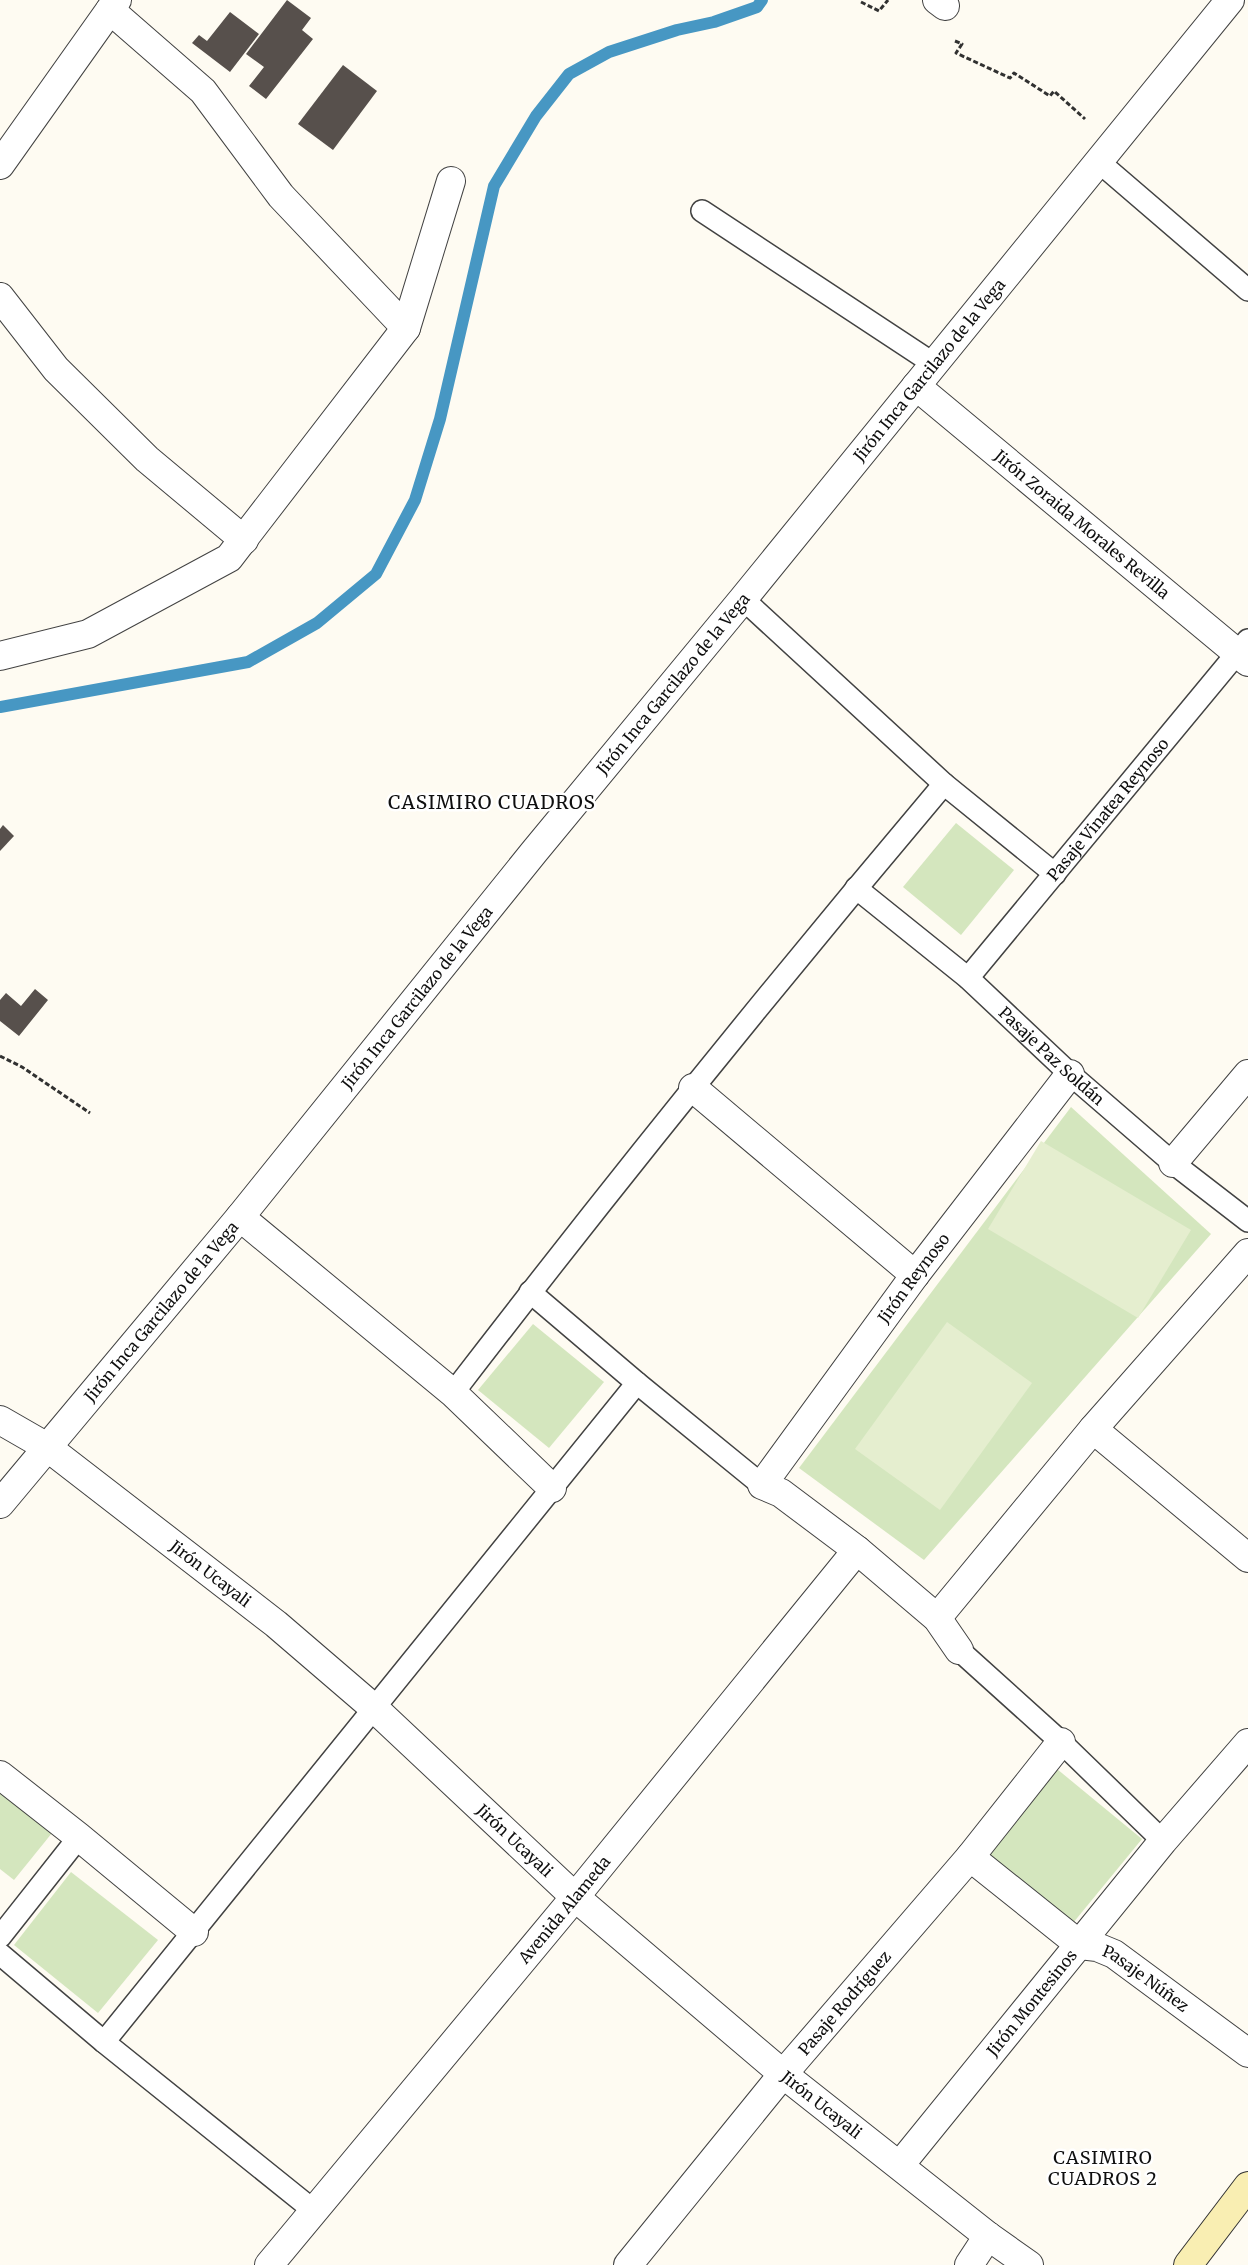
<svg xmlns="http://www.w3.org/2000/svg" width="1248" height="2265" viewBox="0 0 1248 2265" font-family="Merriweather,serif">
<rect width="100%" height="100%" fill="#fefbf2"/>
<g fill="#d4e6be">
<polygon points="956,823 1014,870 961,935 903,887"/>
<polygon points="1071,1107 1211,1234 924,1560 799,1468"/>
<polygon points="533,1324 604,1382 549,1448 478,1390"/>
<polygon points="1057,1769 1142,1839 1073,1923 988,1853"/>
<polygon points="0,1793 52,1833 14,1880 0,1869"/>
<polygon points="71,1872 158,1940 98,2013 14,1945"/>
</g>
<g fill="#e5eecf">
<polygon points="1041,1141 1191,1230 1138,1318 988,1229"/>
<polygon points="947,1322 1032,1383 940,1510 855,1449"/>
</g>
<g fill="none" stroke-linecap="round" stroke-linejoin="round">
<polyline stroke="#4797c3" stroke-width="12" points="0,707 248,662 317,623 376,574 415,500 440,419 494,186 536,116 569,74 609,52 677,30 714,22 757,7 762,0"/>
</g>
<g fill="#57504c">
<polygon points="287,0 311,18 302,30 313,39 266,99 249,86 264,67 246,54"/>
<polygon points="230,12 259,34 230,72 192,43 199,35 207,41"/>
<polygon points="343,65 377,91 333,150 298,124"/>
<polygon points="3,825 14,836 0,851 0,829"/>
<polygon points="35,989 48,1000 19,1036 0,1021 0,1000 6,993 21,1006"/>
</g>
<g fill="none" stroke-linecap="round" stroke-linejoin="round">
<defs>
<g id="lane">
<polyline points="1099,162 1248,290"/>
<polyline points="702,211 934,364"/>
<polyline points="743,599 944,784 1055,874"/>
<path id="s1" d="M856 888 968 978 1070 1074 1173 1163 1248 1221"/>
<path id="s2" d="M968 978 1248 640"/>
<polyline points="530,1292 637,1383 762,1485"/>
<path d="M453 1393C612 1186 776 983 944 784"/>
<polyline points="959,1650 1061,1742 1163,1841"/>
<polyline points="0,1937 79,1837"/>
<polyline points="0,1954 104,2042 313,2210"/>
<polyline points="104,2042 637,1383"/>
</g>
<g id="street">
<polyline points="937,0 945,6"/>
<polyline points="110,10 203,91 281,196 406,328"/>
<polyline points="0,165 117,0"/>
<polyline points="0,297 56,369 147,459 244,540"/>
<path id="s3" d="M916 386 1248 662"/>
<polyline points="0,656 88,634 229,558 406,328 451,181"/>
<polyline points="693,1088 915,1275"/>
<polyline points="1173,1163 1248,1074"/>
<polyline points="240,1217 453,1393 552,1488"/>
<path id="s4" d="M0 1420 47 1447 276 1624 375 1709 575 1897 783 2074 988 2236 1029 2265"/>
<polyline points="1093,1429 1248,1558"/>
<path id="s5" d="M0 1504 240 1217 534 852 743 599 1230 0"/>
<polyline points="937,1618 1093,1429 1248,1253"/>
<path id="s6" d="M959 1650 937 1618 857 1550 781 1493 762 1485 915 1275 1070 1074"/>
<polyline points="0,1775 79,1837 194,1932"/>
<path id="s7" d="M970 1857 1080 1945 1097 1947 1114 1954 1248 2053"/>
<path id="s8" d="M900 2165 1163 1841 1248 1743"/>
<path id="s9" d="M269 2265 575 1897 857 1550"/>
<path id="s10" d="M628 2265 783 2074 970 1857 1061 1742"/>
<polyline points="969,2265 988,2236"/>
</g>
<polyline id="secondary" points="1188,2265 1248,2186"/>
</defs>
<use href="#lane" stroke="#424242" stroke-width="24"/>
<use href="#street" stroke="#424242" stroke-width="30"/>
<use href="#secondary" stroke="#313131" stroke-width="30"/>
<g stroke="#313131" stroke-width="3" stroke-dasharray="5 2.5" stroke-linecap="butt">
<polyline points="861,2 879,11 888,0"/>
<polyline points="955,41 962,44 956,53 1010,78 1014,73 1050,96 1054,91 1085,119"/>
<polyline points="0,1056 22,1067 90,1113"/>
</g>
<use href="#lane" stroke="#fff" stroke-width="21"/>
<use href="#street" stroke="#fff" stroke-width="28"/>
<use href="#secondary" stroke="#f9eeb2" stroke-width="28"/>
</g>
<g text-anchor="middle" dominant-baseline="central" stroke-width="5" stroke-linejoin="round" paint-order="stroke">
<g font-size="16" fill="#0f0f0f" stroke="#fff">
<text stroke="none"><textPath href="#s5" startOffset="1466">Jirón Inca Garcilazo de la Vega</textPath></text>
<text stroke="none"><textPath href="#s3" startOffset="216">Jirón Zoraida Morales Revilla</textPath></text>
<text stroke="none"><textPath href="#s5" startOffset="1061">Jirón Inca Garcilazo de la Vega</textPath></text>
<text stroke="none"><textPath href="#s2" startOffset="219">Pasaje Vinatea Reynoso</textPath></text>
<text stroke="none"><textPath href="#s5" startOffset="656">Jirón Inca Garcilazo de la Vega</textPath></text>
<text stroke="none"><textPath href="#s1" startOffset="258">Pasaje Paz Soldán</textPath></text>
<text stroke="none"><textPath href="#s6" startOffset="516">Jirón Reynoso</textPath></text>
<text stroke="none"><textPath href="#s5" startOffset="251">Jirón Inca Garcilazo de la Vega</textPath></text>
<text stroke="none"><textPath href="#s4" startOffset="261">Jirón Ucayali</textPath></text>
<text stroke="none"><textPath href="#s4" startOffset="666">Jirón Ucayali</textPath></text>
<text stroke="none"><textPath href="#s9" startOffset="462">Avenida Alameda</textPath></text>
<text stroke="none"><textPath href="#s7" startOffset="216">Pasaje Núñez</textPath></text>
<text stroke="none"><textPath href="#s10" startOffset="340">Pasaje Rodríguez</textPath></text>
<text stroke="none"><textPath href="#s8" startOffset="209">Jirón Montesinos</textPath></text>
<text stroke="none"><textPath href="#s4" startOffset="1071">Jirón Ucayali</textPath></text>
</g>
<g font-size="18" letter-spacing="1" fill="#0f0f0f" stroke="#fff">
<text x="1103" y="2157">CASIMIRO<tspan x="1103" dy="21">CUADROS 2</tspan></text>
</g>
<g font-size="19" letter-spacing="1" fill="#0f0f0f" stroke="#fff">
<text x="492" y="802">CASIMIRO CUADROS</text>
</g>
</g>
</svg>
